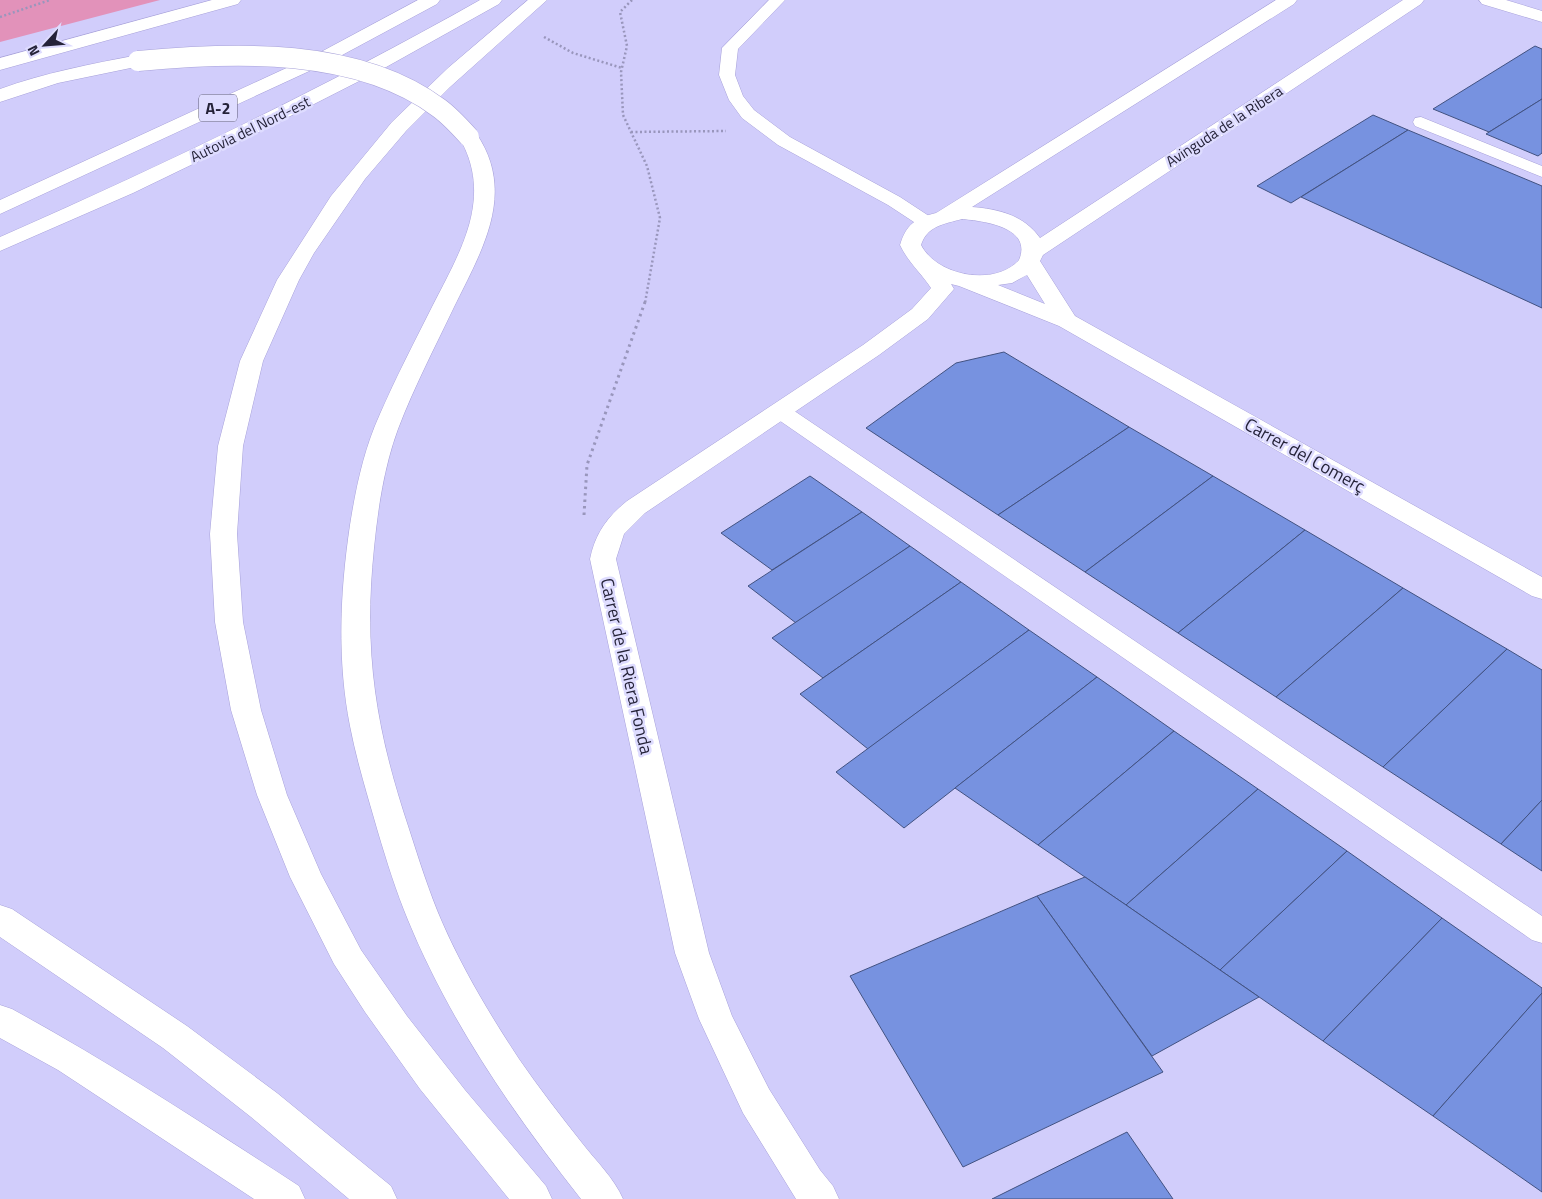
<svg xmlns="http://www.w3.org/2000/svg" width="1542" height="1199" viewBox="0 0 1542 1199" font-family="'Titillium Web',sans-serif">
<rect width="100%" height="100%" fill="#d1cdfb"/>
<polygon fill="#e292ba" points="0,0 160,0 0,42"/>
<g fill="#7792e0" stroke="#425281">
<polygon points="1535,46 1542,49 1542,99 1489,132 1433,109"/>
<polygon points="1542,99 1542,153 1538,156 1486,134"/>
<polygon points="1373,115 1408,130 1291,203 1257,186"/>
<polygon points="1408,130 1542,186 1542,308 1301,197"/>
<polygon points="1004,352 1129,427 998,515 866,428 956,363"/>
<polygon points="1129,427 1213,476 1085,572 998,515"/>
<polygon points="810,476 862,512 772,570 721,533"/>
<polygon points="1213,476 1305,530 1178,633 1085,572"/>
<polygon points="862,512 910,546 796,623 748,586"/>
<polygon points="1305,530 1403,588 1276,697 1178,633"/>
<polygon points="910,546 961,582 823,678 772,638"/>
<polygon points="961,582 1029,630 868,749 800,694"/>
<polygon points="1403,588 1507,649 1383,767 1276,697"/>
<polygon points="1029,630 1097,677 904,828 836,772"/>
<polygon points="1507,649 1542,670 1542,800 1501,844 1383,767"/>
<polygon points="1097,677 1174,731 1038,845 955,788"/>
<polygon points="1174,731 1258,789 1126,905 1038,845"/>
<polygon points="1258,789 1347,851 1220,970 1126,905"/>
<polygon points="1542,800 1542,871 1501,844"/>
<polygon points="1347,851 1442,918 1323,1041 1220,970"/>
<polygon points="1085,877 1126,905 1259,997 1152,1056 1037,896"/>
<polygon points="1037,896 1163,1072 963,1167 850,976"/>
<polygon points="1442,918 1542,988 1542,993 1433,1116 1323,1041"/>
<polygon points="1542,993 1542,1192 1433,1116"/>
<polygon points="1127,1132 1173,1199 992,1199"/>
</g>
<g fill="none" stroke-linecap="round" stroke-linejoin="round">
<defs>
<g id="lane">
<polygon points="769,0 785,0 738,49 735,75 743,96 754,110 790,137 900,197 932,218 935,222 932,226 926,227 920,226 888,205 778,145 742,118 729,100 719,75 722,48"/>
<polygon points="1421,117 1542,166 1542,177 1415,126 1413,122 1415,118"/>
<polygon points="780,404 787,406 1542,916 1542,943 1532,940 773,416 769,411 773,406"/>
</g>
<g id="street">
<path d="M1276 0H1297L1294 4 972 207C998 209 1024 215 1040 238L1403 0H1424L1421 4 1043 255 1040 261 1075 316 1542 577V599L1532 596 1059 326 959 286 951 284 954 289 928 319 879 355 645 513 624 534 616 559 709 953 732 1016 769 1089 820 1170 833 1186 839 1199H796L743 1113 699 1019 675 953 590 559C595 534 607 517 627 501L863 345 912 309 931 288C921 273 908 262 900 245 906 225 915 218 936 213ZM962 219C983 221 1033 227 1019 260 995 287 937 276 921 245 927 226 944 224 962 219ZM1027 275 1045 304 998 285 1012 283Z"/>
<polygon points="1479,0 1506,0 1542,11 1542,22 1482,4"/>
</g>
<g id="highway">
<polygon points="212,0 241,0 238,4 0,70 0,58"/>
<polygon points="418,0 440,0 437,4 331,61 0,214 0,200 319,53"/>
<path d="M480 0H502L499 4 379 71 257 133 133 193 0 251V237C164 165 324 88 480 0Z"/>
<polygon points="528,0 547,0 450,87 406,131 365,179 314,253 299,280 263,361 243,446 237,534 243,622 261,710 287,795 321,874 361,950 407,1016 465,1090 546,1186 552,1199 509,1199 420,1089 365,1012 334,964 290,877 257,795 231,710 215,622 210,534 218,446 240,361 277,280 331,196 392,122 448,68"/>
<path d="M138 55 145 57 147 61 145 65 58 83 0 102V89C44 73 91 64 138 55Z"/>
<path d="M469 131 476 133C517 193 482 250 454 307 435 347 414 387 398 429 384 467 378 508 374 548 363 653 376 730 409 829 419 860 429 892 442 922 463 970 490 1015 519 1059 539 1088 560 1115 582 1143 596 1161 614 1178 623 1199H581C513 1113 450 1022 408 920 396 891 387 862 378 832 368 797 357 762 350 726 337 660 340 592 350 525 356 487 364 449 380 414 396 377 415 341 433 305 461 250 494 197 459 137L462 133Z"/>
<polygon points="0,905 12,909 187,1026 277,1093 391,1186 397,1199 349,1199 251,1117 163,1048 0,937"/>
<path d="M0 1005 12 1009C111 1063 205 1125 299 1186L305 1199H254L58 1070 0 1038Z"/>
</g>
</defs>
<use href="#lane" stroke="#a7a1d9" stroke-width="1"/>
<use href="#street" stroke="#a7a1d9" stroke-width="1"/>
<use href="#highway" stroke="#a7a1d9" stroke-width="1"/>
<g stroke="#9996bc" stroke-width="2.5" stroke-dasharray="2 2.5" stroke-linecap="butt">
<polyline points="632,0 620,12 627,46 621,72 623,115 647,166 660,218 645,303"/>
<polyline points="0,17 50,0"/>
<polyline points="544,37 573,53 622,68"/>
<polyline points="631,132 726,131"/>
</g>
<polyline stroke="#9996bc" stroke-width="3" stroke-dasharray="2.5 4" stroke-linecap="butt" points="584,515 587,465 645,302"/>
<use href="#lane" fill="#fff" fill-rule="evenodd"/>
<use href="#street" fill="#fff" fill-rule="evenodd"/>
<use href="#highway" fill="#fff" fill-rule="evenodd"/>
<defs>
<path id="highway-bridge" d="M138 61C234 52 358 47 439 108 450 116 460 127 469 137"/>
</defs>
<use href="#highway-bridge" stroke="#a7a1d9" stroke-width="21" stroke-linecap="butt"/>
<use href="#highway-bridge" stroke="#fff" stroke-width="20"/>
</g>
<g text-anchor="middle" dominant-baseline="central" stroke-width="5" stroke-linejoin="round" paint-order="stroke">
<g font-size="15" fill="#252339" stroke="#dedcff">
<text transform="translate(1224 126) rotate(-33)">Avinguda de la Ribera</text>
<text transform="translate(250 129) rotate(-26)">Autovia del Nord-est</text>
</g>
<rect fill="#dedcff" stroke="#5c5a74" stroke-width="1" x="199" y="94.5" width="38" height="27" rx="4"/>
<g font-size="16" font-weight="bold" fill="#252339">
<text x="218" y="108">A-2</text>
</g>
<g font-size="18" fill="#252339" stroke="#dedcff">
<text transform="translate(1305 455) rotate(29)">Carrer del Comerç</text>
<text transform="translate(627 666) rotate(77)">Carrer de la Riera Fonda</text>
</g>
</g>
<g transform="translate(45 45) rotate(244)" stroke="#dedcff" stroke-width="4" paint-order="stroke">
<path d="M0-4L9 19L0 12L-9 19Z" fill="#252339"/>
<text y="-8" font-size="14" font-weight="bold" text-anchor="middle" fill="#252339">N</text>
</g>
</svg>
